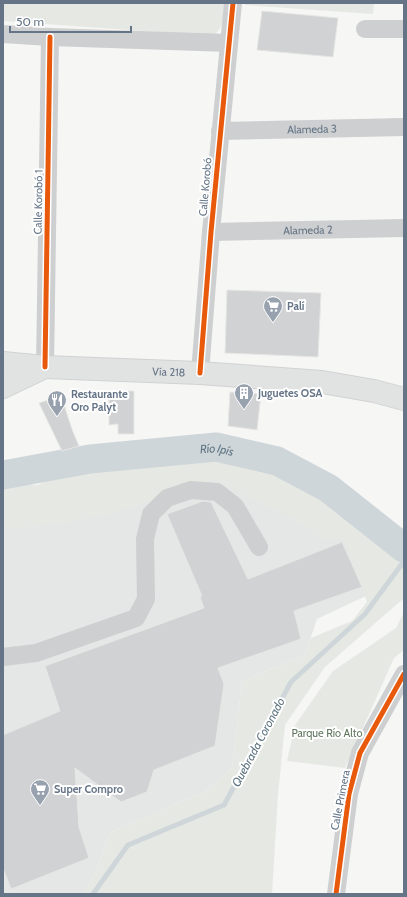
<svg xmlns="http://www.w3.org/2000/svg" width="407" height="897" viewBox="0 0 407 897" font-family="Cabin,sans-serif">
<rect width="100%" height="100%" fill="#f6f6f5"/>
<polygon fill="#e5e6e6" points="260,474 361,552 370,594 317,619 305,655 242,681 232,768 206,791 111,832 95,872 84,894 3,894 3,507 53,496"/>
<g fill="#e6e9e3">
<path d="M3 3H224C223 16 225 29 212 36L3 21Z"/>
<polygon points="245,3 374,3 373,14 245,5"/>
<polygon points="216,447 277,461 328,488 365,525 404,540 404,598 325,667 285,725 278,795 272,894 84,894 95,872 111,832 206,791 232,768 242,681 305,655 311,638 352,621 367,602 344,539 321,538 290,517 214,480 117,512 64,523 3,530 3,484 38,485 90,459"/>
<polygon points="404,612 404,650 394,658 345,768 287,761 295,725 333,671 396,628"/>
</g>
<g fill="none" stroke-linecap="round" stroke-linejoin="round">
<polyline stroke="#cfd6da" stroke-width="5" points="93,894 128,845 224,805 291,682 365,614 404,561"/>
<path stroke="#cfd6da" stroke-width="29" id="s1" d="M3 475 90 459 216 447 277 461 328 488 404 548"/>
</g>
<g fill="#d1d2d3" stroke="#e6e6e4">
<polygon points="262,11 338,18 333,57 257,50"/>
<polygon points="227,290 321,293 318,357 225,353"/>
<polygon points="109,391 134,391 134,434 118,434 118,424 109,425"/>
<polygon points="230,392 261,394 257,430 228,426"/>
<polygon points="61,396 73,432 79,446 62,451 39,403"/>
<polygon points="203,501 211,502 248,579 342,542 362,587 294,611 301,639 218,668 224,684 215,746 154,770 147,792 121,802 75,768 79,827 89,858 11,889 3,868 3,735 60,711 45,666 204,608 200,597 202,596 167,514"/>
</g>
<g fill="none" stroke-linecap="round" stroke-linejoin="round">
<defs>
<g id="major">
<path id="s4" d="M3 363 45 367 200 373 322 382 374 391 404 399"/>
<polyline points="3,387 45,367"/>
</g>
</defs>
<use href="#major" stroke="#d1d2d3" stroke-width="24"/>
<g stroke="#cecfd0" stroke-width="18">
<polyline points="365,29 404,29"/>
<polyline points="3,34 50,37 229,43"/>
<path id="s2" d="M220 131 404 127"/>
<path id="s3" d="M211 232 404 228"/>
<polyline points="45,367 50,37"/>
<polyline points="200,373 211,232 233,3"/>
<polyline points="3,657 36,653 136,618 146,599 145,539 151,514 167,498 191,490 217,492 235,506 259,547"/>
<polyline points="336,894 349,794 360,753 404,674"/>
</g>
<use href="#major" stroke="#e1e2e2" stroke-width="22"/>
<defs>
<g id="cycleway">
<polyline points="45,367 50,37"/>
<polyline points="200,373 211,232 233,3"/>
<polyline points="336,894 349,794 360,753 404,674"/>
</g>
</defs>
<use href="#cycleway" stroke="#fff" stroke-width="8"/>
<use href="#cycleway" stroke="#e8590c" stroke-width="5"/>
</g>
<defs>
<symbol id="supermarket-pin" viewBox="-11 -11 22 30"><path d="M0 17L-7.5 6A9.5 9.5 0 1 1 7.5 6Z" fill="#98a2ae" stroke="#fff"/><path d="M-6-5.5h2.5l.6 2H6L4.5 2H-2.5L-4.4-4H-6ZM-1.5 3.2a1.3 1.3 0 1 0 .1 0ZM3 3.2a1.3 1.3 0 1 0 .1 0Z" fill="#fff"/></symbol>
<symbol id="building-pin" viewBox="-11 -11 22 30"><path d="M0 17L-7.5 6A9.5 9.5 0 1 1 7.5 6Z" fill="#98a2ae" stroke="#fff"/><path d="M-4-6H4V6H1V3H-1V6H-4ZM-2.5-4.3h1.7v1.8h-1.7ZM.8-4.3h1.7v1.8H.8ZM-2.5-1h1.7V.8h-1.7ZM.8-1h1.7V.8H.8Z" fill="#fff"/></symbol>
<symbol id="restaurant-pin" viewBox="-11 -11 22 30"><path d="M0 17L-7.5 6A9.5 9.5 0 1 1 7.5 6Z" fill="#98a2ae" stroke="#fff"/><path d="M-5-6h1v4h1v-4h1v4h1v-4h1v5L-1.5 .5V6h-2V.5L-5-1ZM5-6V6H3V1.5H1.5Q1.5-4 5-6Z" fill="#fff"/></symbol>
</defs>
<g fill-rule="evenodd">
<use href="#supermarket-pin" x="262" y="295" width="22" height="30"/>
<use href="#building-pin" x="233" y="382" width="22" height="30"/>
<use href="#restaurant-pin" x="46" y="389" width="22" height="30"/>
<use href="#supermarket-pin" x="29" y="778" width="22" height="30"/>
</g>
<g text-anchor="middle" dominant-baseline="central" stroke-width="4" stroke-linejoin="round" paint-order="stroke">
<g font-size="11" fill="#657587" stroke="#fff">
<text stroke="none"><textPath href="#s2" startOffset="92">Alameda 3</textPath></text>
<text transform="translate(205 187) rotate(-85)">Calle Korobó</text>
<text transform="translate(38 202) rotate(-89)">Calle Korobó 1</text>
<text stroke="none"><textPath href="#s3" startOffset="97">Alameda 2</textPath></text>
<text stroke="none"><textPath href="#s4" startOffset="166">Vía 218</textPath></text>
<text transform="translate(340 800) rotate(-79)">Calle Primera</text>
</g>
<g font-size="11" font-weight="bold" fill="#657587" stroke="#fff" text-anchor="start">
<text x="287" y="306">Palí</text>
<text x="258" y="393">Juguetes OSA</text>
<text x="71" y="394">Restaurante<tspan x="71" dy="13">Oro Palyt</tspan></text>
<text x="54" y="789">Super Compro</text>
</g>
<g font-size="11" fill="#637860" stroke="#fff">
<text x="327" y="733">Parque Río Alto</text>
</g>
<g font-size="12" font-style="italic" fill="#607783" stroke="#fff">
<text stroke="none"><textPath href="#s1" startOffset="216">Río Ipís</textPath></text>
<text transform="translate(258 742) rotate(-62)">Quebrada Coronado</text>
</g>
</g>
<rect width="407" height="897" fill="none" stroke="#657587" stroke-width="8"/>
<path d="M10 26v6h121v-6" fill="none" stroke="#657587" stroke-width="2"/>
<text x="16" y="26" font-size="12" fill="#657587" stroke="#ffffff" stroke-width="3" paint-order="stroke">50 m</text>
</svg>
